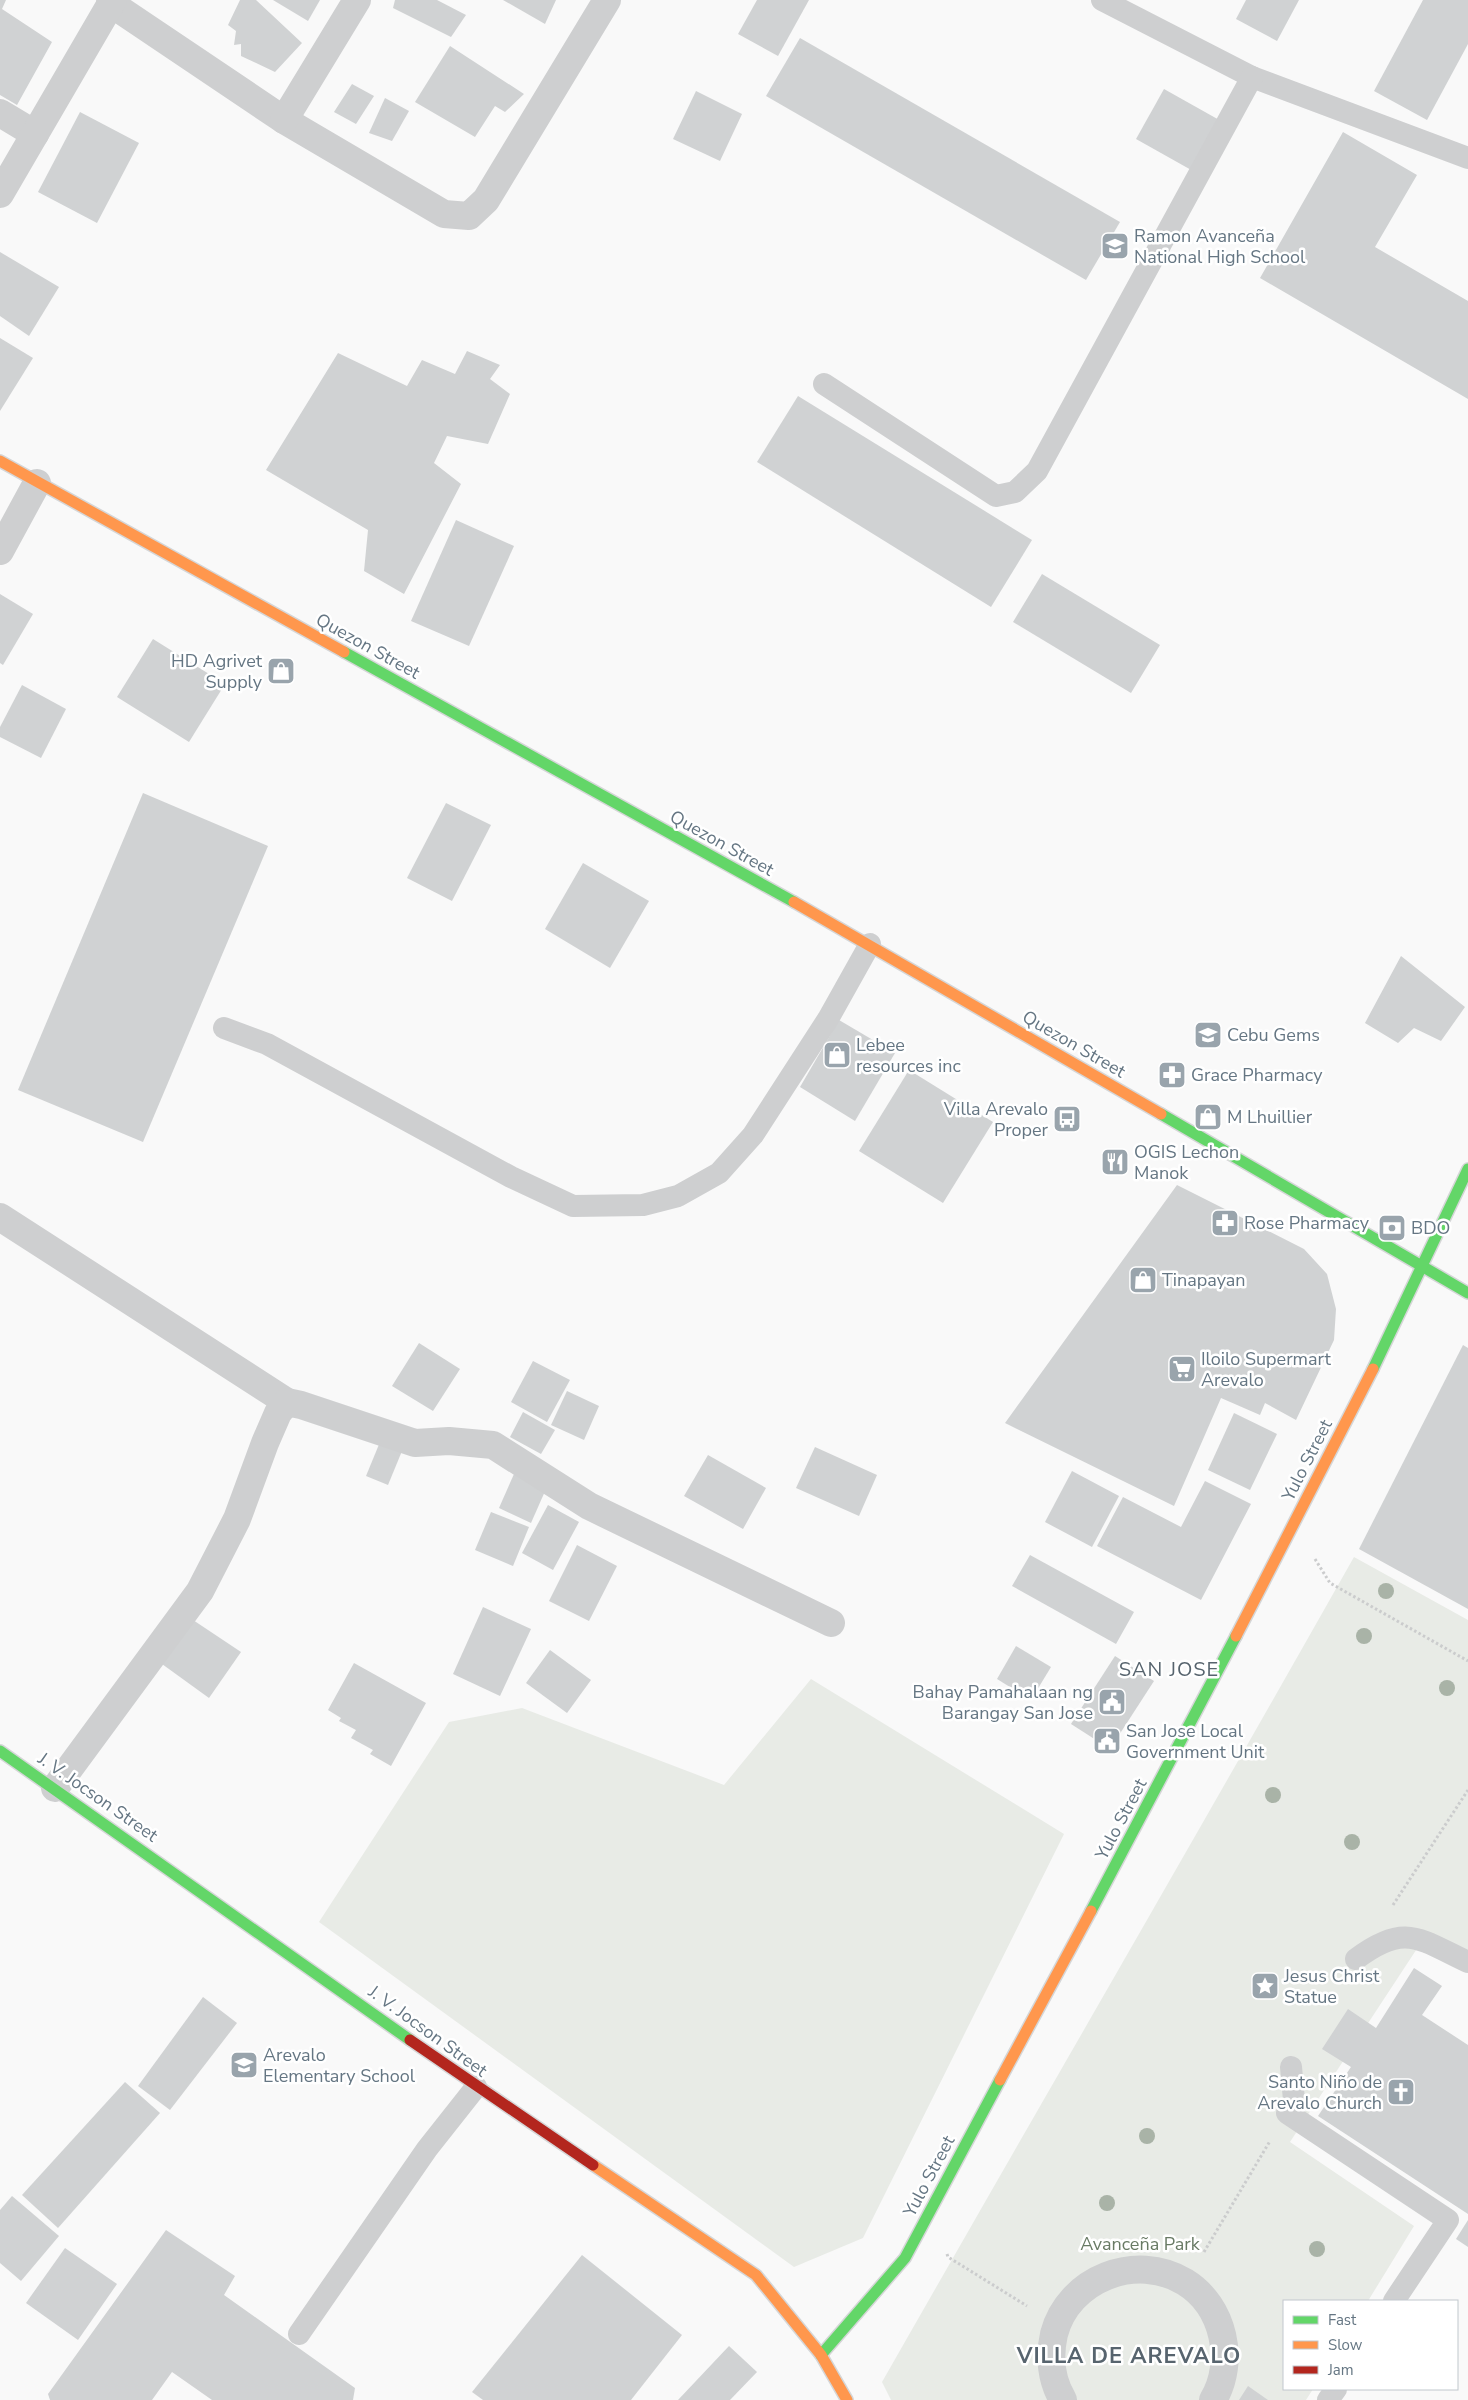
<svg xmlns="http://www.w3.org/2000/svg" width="1468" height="2400" viewBox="0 0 1468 2400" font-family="'Nunito Sans',sans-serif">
<rect width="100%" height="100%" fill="#f9f9f9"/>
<g fill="#e8ebe6">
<path d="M1354 1557 1468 1620V1963L1424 1938 1290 2142 1414 2226 1368 2301H1284V2389H1313L1306 2400H891L882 2382C1039 2107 1198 1833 1354 1557Z"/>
<polygon points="811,1679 1064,1834 863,2238 794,2267 319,1922 449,1722 522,1708 724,1785"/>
</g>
<g fill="#d0d2d3">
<polygon points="0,0 6,0 2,9 52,42 17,105 0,95"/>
<polygon points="240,0 256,0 302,43 275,72 241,56 241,44 234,45 236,31 228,25"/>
<polygon points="273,0 320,0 308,21"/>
<polygon points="395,0 437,0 466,15 451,37 393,8"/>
<polygon points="503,0 556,0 545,24"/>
<polygon points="757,0 809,0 778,56 738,34"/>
<polygon points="1246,0 1299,0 1277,41 1236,19"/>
<polygon points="1423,0 1468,0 1468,44 1427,120 1374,91"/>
<polygon points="800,38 1120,222 1086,280 766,96"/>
<polygon points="450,46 524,94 505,112 495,106 475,137 415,102"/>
<polygon points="352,84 374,96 356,124 334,112"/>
<polygon points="1164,89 1221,121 1193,171 1136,139"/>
<polygon points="696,91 742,114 720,161 673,139"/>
<polygon points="385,98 409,111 392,141 369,133"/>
<polygon points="80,112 139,143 97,223 38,192"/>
<polygon points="1343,132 1417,175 1375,247 1468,301 1468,399 1260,278"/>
<polygon points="0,252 59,287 29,336 0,316"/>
<polygon points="0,338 33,358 0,411"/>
<polygon points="467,351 500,365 490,379 510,394 488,444 447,436 434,463 461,484 404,594 364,571 368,530 266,470 338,353 407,386 422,360 455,374"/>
<polygon points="798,396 1032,540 991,607 757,462"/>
<polygon points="456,520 514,546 469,646 411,621"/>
<polygon points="1042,574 1160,645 1131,693 1013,622"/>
<polygon points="0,594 33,614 3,665 0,663"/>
<polygon points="153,639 225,684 189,742 117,697"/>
<polygon points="22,685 66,709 41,758 0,737 0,727"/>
<polygon points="143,793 268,846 143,1142 18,1090"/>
<polygon points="446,803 491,825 452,901 407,878"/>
<polygon points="583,863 649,901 610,968 545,929"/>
<polygon points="1401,956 1465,1007 1441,1041 1414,1028 1398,1043 1365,1023"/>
<polygon points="839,1020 895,1053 855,1121 800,1087"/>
<polygon points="909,1070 993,1122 943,1203 859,1151"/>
<polygon points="1177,1185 1304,1249 1327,1274 1336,1309 1334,1340 1296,1420 1265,1403 1260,1415 1221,1398 1174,1506 1005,1423"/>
<polygon points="419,1343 460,1369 433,1411 392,1386"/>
<polygon points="1463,1345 1468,1348 1468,1609 1359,1549"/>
<polygon points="533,1361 570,1380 547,1422 511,1402"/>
<polygon points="567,1391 599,1406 584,1440 551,1425"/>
<polygon points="523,1412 555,1430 541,1454 510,1437"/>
<polygon points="1234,1413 1277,1434 1250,1490 1208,1470"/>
<polygon points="380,1442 402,1451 388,1485 366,1476"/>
<polygon points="815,1447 877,1475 859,1516 796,1488"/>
<polygon points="708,1455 766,1488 743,1529 684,1496"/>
<polygon points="1072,1471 1119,1496 1092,1547 1045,1522"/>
<polygon points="514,1474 546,1489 531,1523 499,1508"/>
<polygon points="1205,1481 1251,1504 1201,1600 1097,1546 1123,1497 1181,1527"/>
<polygon points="548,1505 579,1522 553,1570 522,1553"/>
<polygon points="491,1512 529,1527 513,1566 475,1550"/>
<polygon points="577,1545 617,1566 589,1621 549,1601"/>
<polygon points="1030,1555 1134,1612 1116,1644 1012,1586"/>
<polygon points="483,1607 531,1629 500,1696 453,1674"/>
<polygon points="193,1620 241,1652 209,1698 162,1664"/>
<polygon points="1016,1646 1051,1667 1031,1700 997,1679"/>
<polygon points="550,1650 591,1680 567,1713 526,1683"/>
<polygon points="1115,1656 1154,1681 1110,1749 1071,1724"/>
<polygon points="354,1663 426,1703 391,1766 370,1754 373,1750 351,1738 356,1730 339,1721 341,1718 328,1710"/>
<polygon points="1414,1968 1442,1986 1422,2015 1468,2045 1468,2214 1318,2116 1351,2067 1322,2049 1348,2009 1376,2028"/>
<polygon points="203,1997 237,2023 170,2110 138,2086"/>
<polygon points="125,2082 160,2113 58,2228 22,2195"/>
<polygon points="12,2196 59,2236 21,2281 0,2263 0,2210"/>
<polygon points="1468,2220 1468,2247 1456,2239"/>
<polygon points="166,2230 235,2276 224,2295 355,2388 353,2400 212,2400 172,2372 152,2400 50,2400 48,2394"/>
<polygon points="65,2248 117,2284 78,2340 26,2303"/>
<polygon points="582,2255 682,2335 631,2400 483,2400 472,2392"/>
<polygon points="729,2346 757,2372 730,2400 678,2400"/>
<polygon points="1248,2386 1268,2400 1239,2400"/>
</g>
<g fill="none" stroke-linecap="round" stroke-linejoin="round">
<defs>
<g id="fast">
<polyline points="344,652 794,902"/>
<polyline points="1161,1114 1468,1293"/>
<polyline points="1373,1369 1468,1169"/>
<polyline points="0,1751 410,2040"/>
<polyline points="1091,1911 1236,1636"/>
<polyline points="821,2355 905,2258 1000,2080"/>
</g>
<g id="slow">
<polyline points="0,461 344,652"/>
<polyline points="794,902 1161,1114"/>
<polyline points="1236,1636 1373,1369"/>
<polyline points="1000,2080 1091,1911"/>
<polyline points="593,2165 756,2275 821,2355 847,2400"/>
</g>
<polyline id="jam" points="410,2040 593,2165"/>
</defs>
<use href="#fast" stroke="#d5d6d7" stroke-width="14"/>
<use href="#slow" stroke="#d5d6d7" stroke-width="14"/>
<use href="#jam" stroke="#d5d6d7" stroke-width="14"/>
<g stroke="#cbcccd" stroke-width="3" stroke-dasharray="2.5 2.5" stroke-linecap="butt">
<polyline points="1315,1559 1330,1583 1468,1661"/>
<polyline points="1393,1905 1468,1790"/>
<polyline points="1204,2252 1270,2141"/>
<polyline points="947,2254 948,2257 1027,2306"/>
</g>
<g stroke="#cecfd0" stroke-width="22">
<polyline points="1102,0 1252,77 1468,158"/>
<polyline points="824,384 996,496 1015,492 1037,471 1252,77"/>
<polyline points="224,1028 267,1044 511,1177 573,1206 643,1205 678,1196 719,1173 753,1135 828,1019 870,944"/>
<path d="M1356 1959C1405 1922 1419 1939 1468 1962"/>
<polyline points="1291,2067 1294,2100 1287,2113 1448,2220 1394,2301"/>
<polyline points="299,2334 427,2149 476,2087"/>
<polyline points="1328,2400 1336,2389"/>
</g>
<g stroke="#cecfd0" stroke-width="28">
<polyline points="110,3 284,120 444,214 469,216 486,200 607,0"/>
<polyline points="0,113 35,134"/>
<polyline points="284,120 357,0"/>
<polyline points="0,194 113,0"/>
<polyline points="0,551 37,483"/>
<polyline points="0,1217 287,1402"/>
<polyline points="55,1788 200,1591 237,1519 265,1443 278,1413 287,1402 301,1405 415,1443 449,1441 493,1445 589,1506 831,1623"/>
<path d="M1063 2400C1051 2380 1049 2356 1054 2334 1068 2279 1136 2252 1185 2282 1224 2306 1236 2362 1213 2400"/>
</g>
<use href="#fast" stroke="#63d668" stroke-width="11"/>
<use href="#slow" stroke="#ff974d" stroke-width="11"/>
<use href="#jam" stroke="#b3261e" stroke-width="11"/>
</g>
<g fill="#a9b3a7">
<circle cx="1386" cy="1591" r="8"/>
<circle cx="1364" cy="1636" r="8"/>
<circle cx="1447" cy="1688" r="8"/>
<circle cx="1273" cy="1795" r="8"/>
<circle cx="1352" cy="1842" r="8"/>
<circle cx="1147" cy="2136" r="8"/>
<circle cx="1107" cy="2203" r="8"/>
<circle cx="1317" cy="2249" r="8"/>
</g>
<defs>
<symbol id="school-square" viewBox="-11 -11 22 22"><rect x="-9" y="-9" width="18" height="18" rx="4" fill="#99a4ac" stroke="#fff"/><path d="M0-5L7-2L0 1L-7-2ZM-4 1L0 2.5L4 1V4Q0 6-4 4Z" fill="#fff"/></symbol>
<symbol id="shop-square" viewBox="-11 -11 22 22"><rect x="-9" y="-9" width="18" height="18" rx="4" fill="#99a4ac" stroke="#fff"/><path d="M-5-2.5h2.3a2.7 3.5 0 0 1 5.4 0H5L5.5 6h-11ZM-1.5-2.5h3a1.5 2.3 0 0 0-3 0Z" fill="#fff"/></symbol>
<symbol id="pharmacy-square" viewBox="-11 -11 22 22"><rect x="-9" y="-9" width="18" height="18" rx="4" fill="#99a4ac" stroke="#fff"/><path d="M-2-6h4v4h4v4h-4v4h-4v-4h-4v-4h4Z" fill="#fff"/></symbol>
<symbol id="bus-square" viewBox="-11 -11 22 22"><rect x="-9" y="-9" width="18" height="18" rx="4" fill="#99a4ac" stroke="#fff"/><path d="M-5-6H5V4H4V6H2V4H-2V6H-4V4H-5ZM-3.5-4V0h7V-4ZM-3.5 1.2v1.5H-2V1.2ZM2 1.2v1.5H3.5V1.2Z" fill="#fff"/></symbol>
<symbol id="restaurant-square" viewBox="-11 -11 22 22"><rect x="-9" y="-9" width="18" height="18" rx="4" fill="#99a4ac" stroke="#fff"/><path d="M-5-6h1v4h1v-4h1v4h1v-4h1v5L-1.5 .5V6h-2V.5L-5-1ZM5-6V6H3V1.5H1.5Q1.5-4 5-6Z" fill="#fff"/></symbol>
<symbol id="bank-square" viewBox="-11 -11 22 22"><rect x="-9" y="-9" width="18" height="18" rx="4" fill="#99a4ac" stroke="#fff"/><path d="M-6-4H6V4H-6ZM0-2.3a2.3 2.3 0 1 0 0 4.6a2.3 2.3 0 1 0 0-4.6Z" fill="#fff"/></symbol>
<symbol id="supermarket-square" viewBox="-11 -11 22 22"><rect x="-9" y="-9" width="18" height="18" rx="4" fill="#99a4ac" stroke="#fff"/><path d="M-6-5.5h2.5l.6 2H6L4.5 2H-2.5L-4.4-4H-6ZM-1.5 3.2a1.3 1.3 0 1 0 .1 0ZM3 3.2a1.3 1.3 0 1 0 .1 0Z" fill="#fff"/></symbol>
<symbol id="civic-square" viewBox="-11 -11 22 22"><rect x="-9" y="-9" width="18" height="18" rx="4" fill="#99a4ac" stroke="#fff"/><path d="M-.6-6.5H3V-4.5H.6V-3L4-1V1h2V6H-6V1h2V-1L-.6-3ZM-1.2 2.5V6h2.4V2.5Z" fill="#fff"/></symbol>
<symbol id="sight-square" viewBox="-11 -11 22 22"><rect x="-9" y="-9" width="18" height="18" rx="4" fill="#99a4ac" stroke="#fff"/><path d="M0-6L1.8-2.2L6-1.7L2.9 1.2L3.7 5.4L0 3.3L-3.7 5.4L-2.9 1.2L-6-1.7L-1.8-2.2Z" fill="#fff"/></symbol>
<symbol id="church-square" viewBox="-11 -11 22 22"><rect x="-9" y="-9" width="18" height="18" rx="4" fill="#99a4ac" stroke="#fff"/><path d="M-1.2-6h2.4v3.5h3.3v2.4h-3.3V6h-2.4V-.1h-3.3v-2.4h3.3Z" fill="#fff"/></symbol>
</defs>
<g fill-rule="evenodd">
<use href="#school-square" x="1099" y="230" width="32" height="32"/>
<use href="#shop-square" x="265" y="655" width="32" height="32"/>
<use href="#school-square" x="1192" y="1019" width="32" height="32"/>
<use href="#shop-square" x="821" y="1039" width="32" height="32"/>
<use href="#pharmacy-square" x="1156" y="1059" width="32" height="32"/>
<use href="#shop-square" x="1192" y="1101" width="32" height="32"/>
<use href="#bus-square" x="1051" y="1103" width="32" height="32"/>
<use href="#restaurant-square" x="1099" y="1146" width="32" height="32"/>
<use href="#pharmacy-square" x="1209" y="1207" width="32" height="32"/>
<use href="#bank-square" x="1376" y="1212" width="32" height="32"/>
<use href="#shop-square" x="1127" y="1264" width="32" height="32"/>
<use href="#supermarket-square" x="1166" y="1353" width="32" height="32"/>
<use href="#civic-square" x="1096" y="1686" width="32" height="32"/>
<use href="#civic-square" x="1091" y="1725" width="32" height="32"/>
<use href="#sight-square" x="1249" y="1970" width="32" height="32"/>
<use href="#school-square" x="228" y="2049" width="32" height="32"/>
<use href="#church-square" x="1385" y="2076" width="32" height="32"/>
</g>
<g text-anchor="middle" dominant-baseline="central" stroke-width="5" stroke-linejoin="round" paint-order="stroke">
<g font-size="18" fill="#657683" stroke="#fff" text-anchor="start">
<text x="1134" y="236">Ramon Avanceña<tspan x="1134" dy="21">National High School</tspan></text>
<text x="262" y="661" text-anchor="end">HD Agrivet<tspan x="262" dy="21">Supply</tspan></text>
<text x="1227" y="1035">Cebu Gems</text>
<text x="856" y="1045">Lebee<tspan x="856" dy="21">resources inc</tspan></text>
<text x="1191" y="1075">Grace Pharmacy</text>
<text x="1048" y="1109" text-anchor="end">Villa Arevalo<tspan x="1048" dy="21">Proper</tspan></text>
<text x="1227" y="1117">M Lhuillier</text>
<text x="1134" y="1152">OGIS Lechon<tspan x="1134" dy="21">Manok</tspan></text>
<text x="1244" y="1223">Rose Pharmacy</text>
<text x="1411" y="1228">BDO</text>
<text x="1162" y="1280">Tinapayan</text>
<text x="1201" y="1359">Iloilo Supermart<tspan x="1201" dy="21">Arevalo</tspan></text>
<text x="1093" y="1692" text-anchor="end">Bahay Pamahalaan ng<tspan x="1093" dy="21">Barangay San Jose</tspan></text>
<text x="1126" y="1731">San Jose Local<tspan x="1126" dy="21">Government Unit</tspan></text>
<text x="1284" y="1976">Jesus Christ<tspan x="1284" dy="21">Statue</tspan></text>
<text x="263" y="2055">Arevalo<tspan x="263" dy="21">Elementary School</tspan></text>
<text x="1382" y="2082" text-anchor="end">Santo Niño de<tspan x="1382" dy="21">Arevalo Church</tspan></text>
</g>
<g font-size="18" fill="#657683" stroke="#fff">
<text transform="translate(368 646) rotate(29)">Quezon Street</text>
<text transform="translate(722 843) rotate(29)">Quezon Street</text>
<text transform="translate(1074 1044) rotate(30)">Quezon Street</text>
<text transform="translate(1307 1460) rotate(-63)">Yulo Street</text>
<text transform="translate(98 1797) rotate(35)">J. V. Jocson Street</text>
<text transform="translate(1121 1819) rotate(-62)">Yulo Street</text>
<text transform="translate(428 2031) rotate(36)">J. V. Jocson Street</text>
<text transform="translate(929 2176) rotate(-62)">Yulo Street</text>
</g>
<g font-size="18" fill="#687a64" stroke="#fff">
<text x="1140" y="2244">Avanceña Park</text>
</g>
<g font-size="20" letter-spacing="1" fill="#57646e" stroke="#fff">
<text x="1169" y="1669">SAN JOSE</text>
</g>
<g font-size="22" font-weight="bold" letter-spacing="1" fill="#57646e" stroke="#fff">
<text x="1129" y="2356">VILLA DE AREVALO</text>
</g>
</g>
<rect x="1283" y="2300" width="175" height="90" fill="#ffffff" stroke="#c1c8cd"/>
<rect x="1293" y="2316" width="25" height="8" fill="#63d668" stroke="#c1c8cd"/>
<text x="1328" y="2325" font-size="15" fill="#657683">Fast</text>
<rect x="1293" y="2341" width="25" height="8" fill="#ff974d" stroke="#c1c8cd"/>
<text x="1328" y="2350" font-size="15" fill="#657683">Slow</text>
<rect x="1293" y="2366" width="25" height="8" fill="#b3261e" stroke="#c1c8cd"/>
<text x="1328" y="2375" font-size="15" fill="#657683">Jam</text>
</svg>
